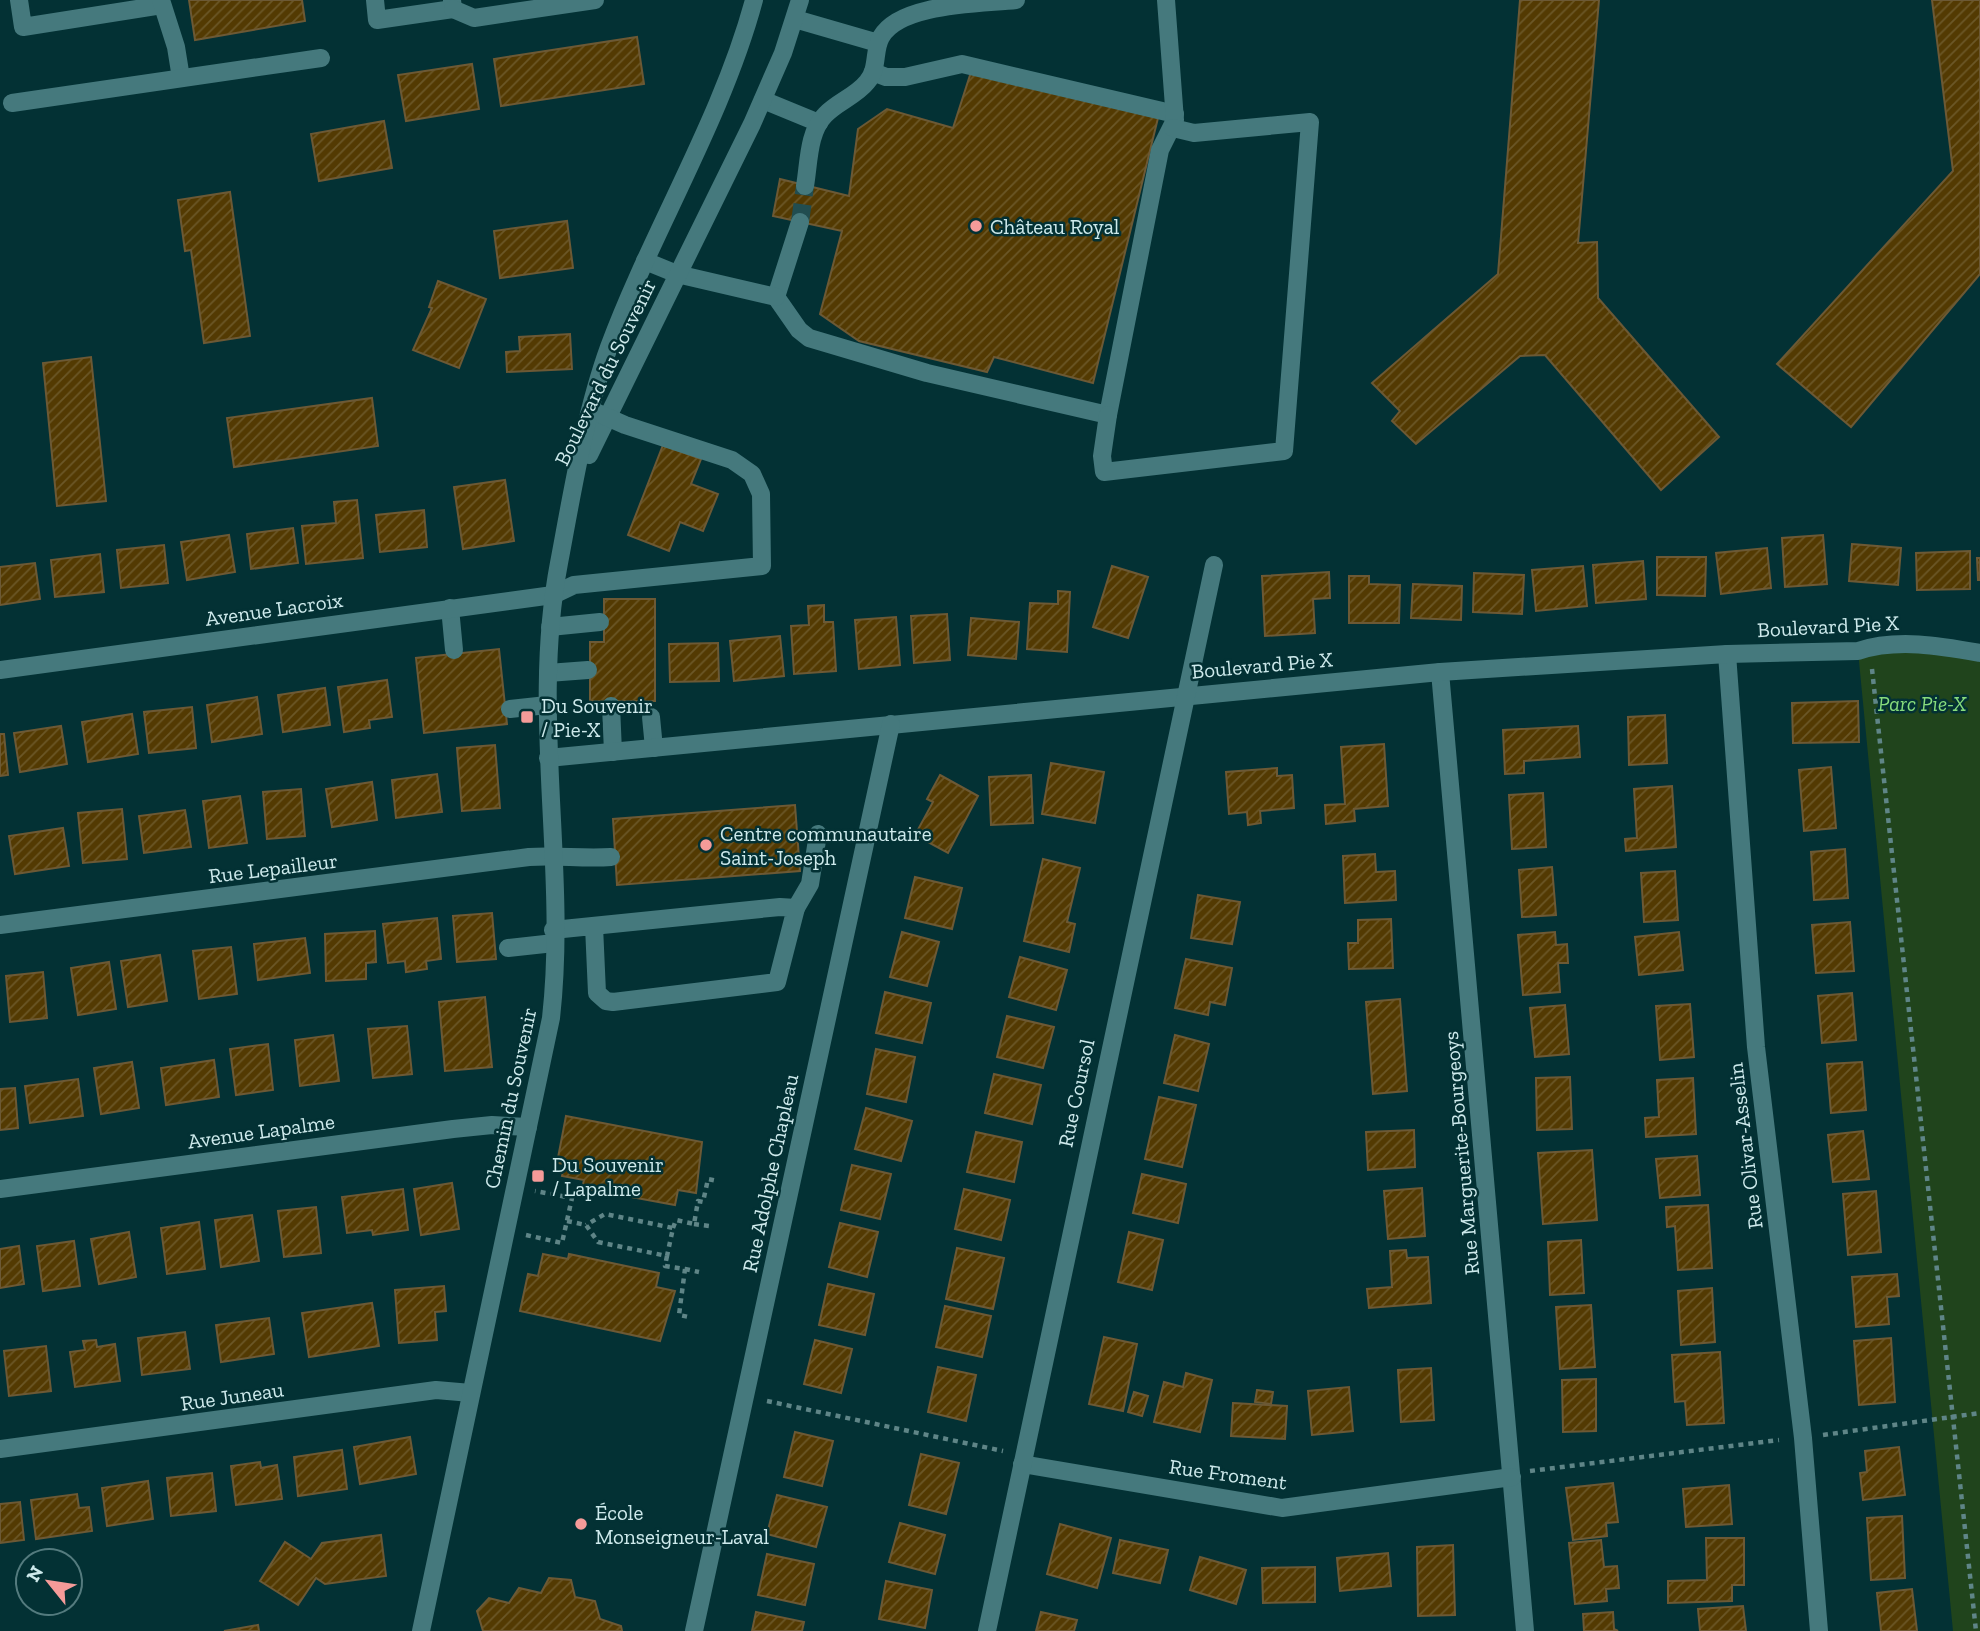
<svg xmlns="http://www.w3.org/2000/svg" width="1980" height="1631" viewBox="0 0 1980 1631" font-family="'Zilla Slab',serif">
<defs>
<pattern id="building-hatch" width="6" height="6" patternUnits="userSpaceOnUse" patternTransform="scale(1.75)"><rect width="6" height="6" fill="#533a02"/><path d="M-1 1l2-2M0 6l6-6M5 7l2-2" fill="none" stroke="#6b5727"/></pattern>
</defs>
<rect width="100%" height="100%" fill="#033134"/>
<polygon fill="#20441c" points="1858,651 1980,653 1980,1631 1953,1631"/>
<g fill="url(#building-hatch)" stroke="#6c5935" stroke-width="2">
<polygon points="189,0 302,0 305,21 195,40"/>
<polygon points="1520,0 1599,0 1578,243 1597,242 1598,298 1719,437 1661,490 1545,355 1520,356 1416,444 1392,421 1400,411 1372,383 1498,274"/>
<polygon points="1932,0 1980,0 1980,274 1851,427 1777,364 1953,171"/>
<polygon points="637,37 644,84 501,106 494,59"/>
<polygon points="472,64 479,109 406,121 398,75"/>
<polygon points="971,72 1158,118 1093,383 994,357 987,372 859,341 820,314 842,231 773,216 780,179 849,196 858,129 887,109 953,128"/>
<polygon points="384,121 392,168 319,181 311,134"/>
<polygon points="230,192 250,336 204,343 191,250 185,251 178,200"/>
<polygon points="567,221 573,268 500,278 494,231"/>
<polygon points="438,281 486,299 459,368 413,350 432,308 429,307"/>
<polygon points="570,334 572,369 507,372 506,352 520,351 519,337"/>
<polygon points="91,357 106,501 57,506 43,363"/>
<polygon points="372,398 378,446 234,467 227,418"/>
<polygon points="663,445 701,459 691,484 718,494 703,531 680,522 669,551 628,535"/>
<polygon points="505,480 514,541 463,549 454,487"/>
<polygon points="357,500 363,558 306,564 302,526 336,523 334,502"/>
<polygon points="424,510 427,547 380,552 376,515"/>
<polygon points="293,528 298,563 251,569 247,534"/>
<polygon points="229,535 235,572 187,580 181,542"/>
<polygon points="1823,535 1827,584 1785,587 1782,538"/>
<polygon points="1852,544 1901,548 1898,585 1849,581"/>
<polygon points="164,545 168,583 121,588 117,550"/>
<polygon points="1767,548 1771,588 1721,594 1716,553"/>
<polygon points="1970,551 1970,589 1917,590 1916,553"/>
<polygon points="100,554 104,592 55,597 51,560"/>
<polygon points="1657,557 1706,557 1705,596 1657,595"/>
<polygon points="1977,558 1980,558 1980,580 1978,580"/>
<polygon points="1643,561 1646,599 1596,603 1593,565"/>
<polygon points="35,563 40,599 0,605 0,567"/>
<polygon points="1112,566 1148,577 1128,638 1093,627"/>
<polygon points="1583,566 1587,606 1536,611 1532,570"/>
<polygon points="1329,572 1330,598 1313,599 1315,633 1265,636 1262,576"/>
<polygon points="1474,573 1524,575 1522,614 1473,612"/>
<polygon points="1349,576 1369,576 1369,584 1400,585 1399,623 1349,623"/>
<polygon points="1413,584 1462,586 1461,620 1411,618"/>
<polygon points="1058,591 1070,592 1067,652 1027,649 1030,603 1058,604"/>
<polygon points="604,599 655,599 655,701 590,701 590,642 604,642"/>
<polygon points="824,605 824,622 833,622 836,671 794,674 791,626 809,625 808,606"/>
<polygon points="947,614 950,660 914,663 911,616"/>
<polygon points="896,617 900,665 859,669 855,620"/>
<polygon points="971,618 1019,622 1016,659 968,655"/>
<polygon points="780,636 784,676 734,681 730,641"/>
<polygon points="718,643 719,681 670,682 669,644"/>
<polygon points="499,649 507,724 424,733 416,658"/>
<polygon points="387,680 392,717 369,720 370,728 344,732 338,687"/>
<polygon points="325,688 330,725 283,732 278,695"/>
<polygon points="257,697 262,734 212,742 207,705"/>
<polygon points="1858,701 1859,742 1793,743 1792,703"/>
<polygon points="192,707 196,748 149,753 144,712"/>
<polygon points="132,714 138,754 88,762 82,722"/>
<polygon points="1665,715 1667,763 1629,765 1628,717"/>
<polygon points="61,726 67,764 20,772 14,733"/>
<polygon points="1578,726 1580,757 1524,761 1524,773 1505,774 1503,730"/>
<polygon points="0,734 4,734 8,775 0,776"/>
<polygon points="1384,744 1388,806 1354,809 1355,821 1326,824 1325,805 1345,804 1341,747"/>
<polygon points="495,745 500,808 462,811 457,748"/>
<polygon points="1051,763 1104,772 1095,823 1042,814"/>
<polygon points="1831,767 1836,828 1804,831 1799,770"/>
<polygon points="1277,768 1277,776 1292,775 1294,808 1260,811 1261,823 1248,825 1247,812 1229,814 1226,772"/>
<polygon points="437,774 442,812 396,818 392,780"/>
<polygon points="940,775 978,796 948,853 915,835 933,802 927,799"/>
<polygon points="1031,775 1033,823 991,825 989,777"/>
<polygon points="372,782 377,820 332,827 326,789"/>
<polygon points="1672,786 1676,847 1626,851 1625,839 1637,838 1634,789"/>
<polygon points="301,789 305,836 267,839 263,792"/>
<polygon points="1543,793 1546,847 1512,849 1509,795"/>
<polygon points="240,796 247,843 209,848 203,801"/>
<polygon points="795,805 800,871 617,885 613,819"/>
<polygon points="122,809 127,859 83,863 78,813"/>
<polygon points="185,810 191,847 144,853 139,816"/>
<polygon points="63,828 69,866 15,874 9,836"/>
<polygon points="1845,849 1848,898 1814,900 1811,852"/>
<polygon points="1375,854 1376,872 1395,871 1396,900 1345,903 1343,856"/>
<polygon points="1043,859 1080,868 1067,922 1075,924 1069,952 1024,941"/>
<polygon points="1552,867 1556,915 1522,917 1519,870"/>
<polygon points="1675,871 1678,920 1644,922 1641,873"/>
<polygon points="915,877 962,888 952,929 905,918"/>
<polygon points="1198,895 1240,902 1232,944 1191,938"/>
<polygon points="492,913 496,959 457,962 453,916"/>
<polygon points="437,918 441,959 426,961 427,969 406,972 405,961 388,963 383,924"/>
<polygon points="1391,919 1393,968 1349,969 1348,943 1358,943 1358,920"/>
<polygon points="1850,922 1854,971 1816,973 1812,925"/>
<polygon points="375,931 376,962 366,963 366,979 326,981 325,934"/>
<polygon points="902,932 939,942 927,986 890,977"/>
<polygon points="1555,932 1556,945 1567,944 1568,963 1558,963 1560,992 1523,995 1518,935"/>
<polygon points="1679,932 1683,970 1639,975 1635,937"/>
<polygon points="305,938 310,973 258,980 254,944"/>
<polygon points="231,947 237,994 199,999 193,951"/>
<polygon points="160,955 167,1001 128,1007 121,961"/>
<polygon points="1020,957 1067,970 1056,1010 1009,997"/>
<polygon points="1186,959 1232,968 1225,1005 1210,1002 1208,1015 1175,1008"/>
<polygon points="109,962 116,1009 78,1015 71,968"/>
<polygon points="43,972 47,1018 10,1022 6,976"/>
<polygon points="885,992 931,1003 922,1043 876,1033"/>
<polygon points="1852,993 1856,1040 1822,1043 1818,996"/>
<polygon points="485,997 492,1067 445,1071 439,1002"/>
<polygon points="1400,999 1407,1091 1373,1094 1366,1002"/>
<polygon points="1690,1004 1694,1057 1660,1060 1656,1006"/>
<polygon points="1565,1005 1569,1054 1535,1057 1530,1008"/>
<polygon points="1007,1016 1054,1027 1043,1068 997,1057"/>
<polygon points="407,1026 412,1074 373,1078 368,1029"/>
<polygon points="333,1035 339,1081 300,1086 295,1040"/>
<polygon points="1175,1035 1209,1044 1198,1091 1164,1083"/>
<polygon points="268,1044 273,1090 236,1095 230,1049"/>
<polygon points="876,1049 915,1057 906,1102 867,1094"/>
<polygon points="214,1060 219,1097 166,1105 161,1068"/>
<polygon points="132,1062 139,1108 101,1114 94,1068"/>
<polygon points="1862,1062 1866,1110 1831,1113 1827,1064"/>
<polygon points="994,1074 1041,1085 1032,1124 985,1113"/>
<polygon points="1570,1077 1572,1129 1537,1130 1536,1078"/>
<polygon points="1693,1078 1696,1134 1646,1137 1645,1118 1659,1117 1657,1080"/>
<polygon points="78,1079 83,1116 30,1123 25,1086"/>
<polygon points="15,1088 18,1128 0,1130 0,1089"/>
<polygon points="1159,1097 1196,1105 1182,1167 1145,1159"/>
<polygon points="866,1108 912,1121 901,1161 855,1149"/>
<polygon points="566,1116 702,1142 696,1193 678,1190 675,1205 582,1188 584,1180 562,1176 564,1164 557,1163"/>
<polygon points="1414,1130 1415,1167 1368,1170 1366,1132"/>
<polygon points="1863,1131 1869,1179 1833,1182 1828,1135"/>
<polygon points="976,1132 1022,1142 1014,1182 967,1172"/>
<polygon points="1592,1150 1597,1220 1543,1224 1538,1153"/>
<polygon points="1697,1156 1700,1195 1660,1198 1656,1159"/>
<polygon points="852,1165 891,1174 880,1219 841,1210"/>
<polygon points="1142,1174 1186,1184 1178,1223 1133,1213"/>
<polygon points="452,1183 459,1229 421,1235 414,1189"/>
<polygon points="1422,1188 1425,1236 1388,1239 1384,1191"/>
<polygon points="403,1189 408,1230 373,1235 372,1230 347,1233 342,1197"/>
<polygon points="964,1189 1010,1200 1001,1240 955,1229"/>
<polygon points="1876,1191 1881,1252 1848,1255 1843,1194"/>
<polygon points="1708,1205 1712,1268 1678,1270 1675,1226 1667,1227 1666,1207"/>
<polygon points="316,1207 321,1253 284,1257 278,1211"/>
<polygon points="252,1215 259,1261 221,1267 215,1220"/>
<polygon points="199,1222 205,1269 167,1274 161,1228"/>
<polygon points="840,1223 878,1232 867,1277 829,1267"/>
<polygon points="129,1232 136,1277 99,1284 91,1239"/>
<polygon points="1129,1232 1163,1240 1152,1290 1118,1282"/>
<polygon points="1581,1240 1584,1293 1550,1295 1548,1242"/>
<polygon points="74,1241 80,1286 43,1291 37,1246"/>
<polygon points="19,1246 24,1284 0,1288 0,1249"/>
<polygon points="957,1248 1004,1258 993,1309 946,1299"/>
<polygon points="1406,1250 1407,1258 1428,1257 1431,1303 1369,1308 1367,1289 1392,1287 1390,1251"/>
<polygon points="543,1254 568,1259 569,1254 659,1273 656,1287 675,1291 660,1341 520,1311 528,1274 538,1276"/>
<polygon points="1897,1274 1899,1296 1887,1297 1889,1324 1856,1327 1852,1277"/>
<polygon points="828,1284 874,1294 865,1335 819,1325"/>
<polygon points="444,1286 446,1311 435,1312 437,1340 399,1343 395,1290"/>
<polygon points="1712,1288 1715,1342 1681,1345 1678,1291"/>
<polygon points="372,1303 379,1346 309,1357 302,1313"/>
<polygon points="1591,1305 1595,1367 1560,1369 1556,1307"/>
<polygon points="945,1306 991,1316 982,1357 936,1347"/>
<polygon points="269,1318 274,1354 221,1362 216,1325"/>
<polygon points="185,1332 190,1369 142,1375 138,1338"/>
<polygon points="1104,1337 1137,1344 1123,1411 1089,1404"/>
<polygon points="1891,1338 1895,1402 1859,1405 1854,1341"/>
<polygon points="96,1340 97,1347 115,1344 120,1381 75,1387 70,1352 85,1350 83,1341"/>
<polygon points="815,1340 852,1349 841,1393 804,1384"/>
<polygon points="46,1346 51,1391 9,1396 4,1351"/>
<polygon points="1720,1352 1724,1423 1687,1425 1685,1401 1675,1402 1672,1355"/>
<polygon points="938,1367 976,1375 966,1421 928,1412"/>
<polygon points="1431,1368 1434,1420 1401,1422 1398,1370"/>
<polygon points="1186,1373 1212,1380 1200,1432 1154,1422 1164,1382 1183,1387"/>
<polygon points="1596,1379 1596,1431 1563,1432 1562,1380"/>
<polygon points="1349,1387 1353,1431 1312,1435 1308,1391"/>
<polygon points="1257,1390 1273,1392 1271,1404 1255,1402"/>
<polygon points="1134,1392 1148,1396 1142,1416 1128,1412"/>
<polygon points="1233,1403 1287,1406 1285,1439 1231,1436"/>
<polygon points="795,1432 833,1441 822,1486 784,1477"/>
<polygon points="410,1437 416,1474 360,1484 354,1447"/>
<polygon points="1899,1447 1905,1495 1863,1500 1860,1473 1867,1472 1865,1451"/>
<polygon points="342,1450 347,1489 298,1496 294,1457"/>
<polygon points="921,1454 959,1463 946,1514 909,1505"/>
<polygon points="260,1462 261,1468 277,1465 282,1499 236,1505 231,1466"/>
<polygon points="212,1473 216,1511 171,1516 167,1478"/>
<polygon points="148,1481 153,1519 107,1526 102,1488"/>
<polygon points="1613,1483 1618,1522 1606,1523 1607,1536 1573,1540 1566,1488"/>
<polygon points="1729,1485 1732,1524 1686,1527 1683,1489"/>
<polygon points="77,1494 79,1508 89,1507 92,1531 36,1539 31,1500"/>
<polygon points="777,1495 827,1507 816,1547 767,1534"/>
<polygon points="20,1502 24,1540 0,1543 0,1504"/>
<polygon points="1902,1516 1905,1578 1871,1580 1867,1518"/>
<polygon points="900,1523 945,1535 935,1574 889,1562"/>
<polygon points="1060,1524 1111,1538 1097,1588 1047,1574"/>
<polygon points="381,1535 386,1576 325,1584 316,1578 298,1605 260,1581 285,1542 311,1559 322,1543"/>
<polygon points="1706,1538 1744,1538 1744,1585 1732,1585 1732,1601 1668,1603 1668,1581 1707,1580"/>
<polygon points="1120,1540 1168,1550 1160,1583 1113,1573"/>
<polygon points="1601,1540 1604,1567 1617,1566 1619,1588 1606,1589 1607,1601 1575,1604 1569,1543"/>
<polygon points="1453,1545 1455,1615 1418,1616 1417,1547"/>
<polygon points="1388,1553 1391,1586 1340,1591 1337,1558"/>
<polygon points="767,1554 814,1564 805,1605 758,1595"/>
<polygon points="1200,1557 1246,1570 1236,1604 1190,1590"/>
<polygon points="1315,1567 1315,1602 1263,1603 1262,1568"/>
<polygon points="549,1578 571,1580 575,1597 595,1601 600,1619 621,1626 622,1631 483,1631 477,1611 489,1598 509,1603 519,1588 541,1593"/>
<polygon points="886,1581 932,1590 925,1628 879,1619"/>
<polygon points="1912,1589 1917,1631 1881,1631 1877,1593"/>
<polygon points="1743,1606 1746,1631 1700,1631 1698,1609"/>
<polygon points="756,1612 804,1622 802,1631 752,1631"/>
<polygon points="1041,1612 1077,1620 1074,1631 1036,1631"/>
<polygon points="1613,1612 1614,1629 1618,1631 1584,1631 1583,1614"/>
<polygon points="258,1625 259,1631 224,1631"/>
</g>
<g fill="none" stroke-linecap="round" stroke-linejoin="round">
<polyline stroke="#214d50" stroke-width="18" stroke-dasharray="18 9" stroke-linecap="butt" points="800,222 805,186"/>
<g stroke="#5f8587" stroke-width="4.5" stroke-dasharray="5 5" stroke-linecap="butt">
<polyline points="1872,669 1976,1631"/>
<polyline points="567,1221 586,1225 598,1242 667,1256 673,1228 605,1214 586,1225"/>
<polyline points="694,1224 709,1226"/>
<polyline points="673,1228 676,1220 694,1224 698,1201 703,1202 708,1179 718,1181"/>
<polyline points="526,1235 562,1243 572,1198 535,1191"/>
<polyline points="667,1256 665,1266 685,1269 679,1315 689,1317"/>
<polyline points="685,1269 699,1272"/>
<polyline points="767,1401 1003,1451"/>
<polyline points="1823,1435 1980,1413"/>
<polyline points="1530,1471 1779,1440"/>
</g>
<g stroke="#45797d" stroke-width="18">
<polyline points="19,0 23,27 162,5"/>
<polyline points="161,0 176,47 181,78"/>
<polyline points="375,0 377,20 453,9 452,0"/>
<polyline points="453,9 474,18 595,0"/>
<polyline points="795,19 878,43"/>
<polyline points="873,72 886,77 905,77 962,64 1175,114"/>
<polyline points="763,100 819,123"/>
<polyline points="12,103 321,58"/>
<path d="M805 186C809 163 808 132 825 115 837 102 856 96 867 82 879 68 873 51 881 37 900 3 981 4 1016 0"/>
<polyline points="800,222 776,297 799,330 809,338 927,373 1108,415 1160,150 1175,120 1166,0"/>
<polyline points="645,261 677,274 776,297"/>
<polyline points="1108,415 1102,456 1104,472 1284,451 1310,122 1194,133 1173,128"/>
<polyline points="589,455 752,124 783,53 800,0"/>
<polyline points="450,608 454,650"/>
<polyline points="550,627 600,622"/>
<polyline points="1727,654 1756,1047 1803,1438 1819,1631"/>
<polyline points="0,670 553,595 574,585 762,566 761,494 752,474 732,460 625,425 591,410"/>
<polyline points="1440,672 1525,1631"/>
<polyline points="548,673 588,670"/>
<polyline points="611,706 613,752"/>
<polyline points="510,709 547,705"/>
<polyline points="651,717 654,748"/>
<path d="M548 758 1440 672 1727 654 1858 651C1897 638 1941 646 1980 653"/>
<polyline points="796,908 810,884 818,834"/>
<path d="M0 925 529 857C557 855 583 859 611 857"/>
<polyline points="553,930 780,907 796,908 777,982 613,1002 606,1001 597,993 594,926"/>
<polyline points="508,948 554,943"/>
<polyline points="0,1189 453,1129 492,1125 528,1127"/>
<polyline points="0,1449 436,1390 471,1393"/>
<polyline points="1022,1464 1282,1508 1512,1477"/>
<path d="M421 1631 551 1018C568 867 530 714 559 563 572 494 585 413 609 347 652 231 722 119 754 0"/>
<polyline points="694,1631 891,724"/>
<polyline points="987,1631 1214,565"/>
</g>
</g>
<g fill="#f59b99" stroke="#033134" stroke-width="2.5">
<circle cx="976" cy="226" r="7"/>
<rect x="520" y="710" width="14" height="14" rx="3.5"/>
<circle cx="706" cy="845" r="7"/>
<rect x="531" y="1169" width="14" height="14" rx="3.5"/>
<circle cx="581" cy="1524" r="7"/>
</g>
<g text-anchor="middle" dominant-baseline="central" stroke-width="5" stroke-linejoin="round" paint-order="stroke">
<g font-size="21" fill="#ceeaec" stroke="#033134" text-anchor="start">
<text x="990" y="226">Château Royal</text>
<text x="541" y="705">Du Souvenir<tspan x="541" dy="24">/ Pie-X</tspan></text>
<text x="720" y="833">Centre communautaire<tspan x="720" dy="24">Saint-Joseph</tspan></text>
<text x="552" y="1164">Du Souvenir<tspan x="552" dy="24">/ Lapalme</tspan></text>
<text x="595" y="1512">École<tspan x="595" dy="24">Monseigneur-Laval</tspan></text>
</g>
<g font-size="21" fill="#ceeaec" stroke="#033134">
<text transform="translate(605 372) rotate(-64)">Boulevard du Souvenir</text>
<text transform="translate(274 609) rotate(-8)">Avenue Lacroix</text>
<text transform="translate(1828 626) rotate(-3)">Boulevard Pie X</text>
<text transform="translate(1262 665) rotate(-5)">Boulevard Pie X</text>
<text transform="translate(273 868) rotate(-7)">Rue Lepailleur</text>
<text transform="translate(1076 1093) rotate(-78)">Rue Coursol</text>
<text transform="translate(510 1098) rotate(-78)">Chemin du Souvenir</text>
<text transform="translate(261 1131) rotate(-8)">Avenue Lapalme</text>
<text transform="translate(1745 1146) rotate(-97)">Rue Olivar-Asselin</text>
<text transform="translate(1461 1153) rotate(-95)">Rue Marguerite-Bourgeoys</text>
<text transform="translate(770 1173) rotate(-78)">Rue Adolphe Chapleau</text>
<text transform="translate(232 1396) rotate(-8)">Rue Juneau</text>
<text transform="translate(1228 1474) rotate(8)">Rue Froment</text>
</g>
<g font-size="21" font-style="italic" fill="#87dc7c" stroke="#033134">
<text x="1922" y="703">Parc Pie-X</text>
</g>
</g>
<g transform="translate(49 1582) rotate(300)"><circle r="33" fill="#033134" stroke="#547b7e" stroke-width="2"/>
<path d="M0-5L12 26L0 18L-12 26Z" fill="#f59b99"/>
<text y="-10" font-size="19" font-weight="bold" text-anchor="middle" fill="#ceeaec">N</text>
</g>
</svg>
